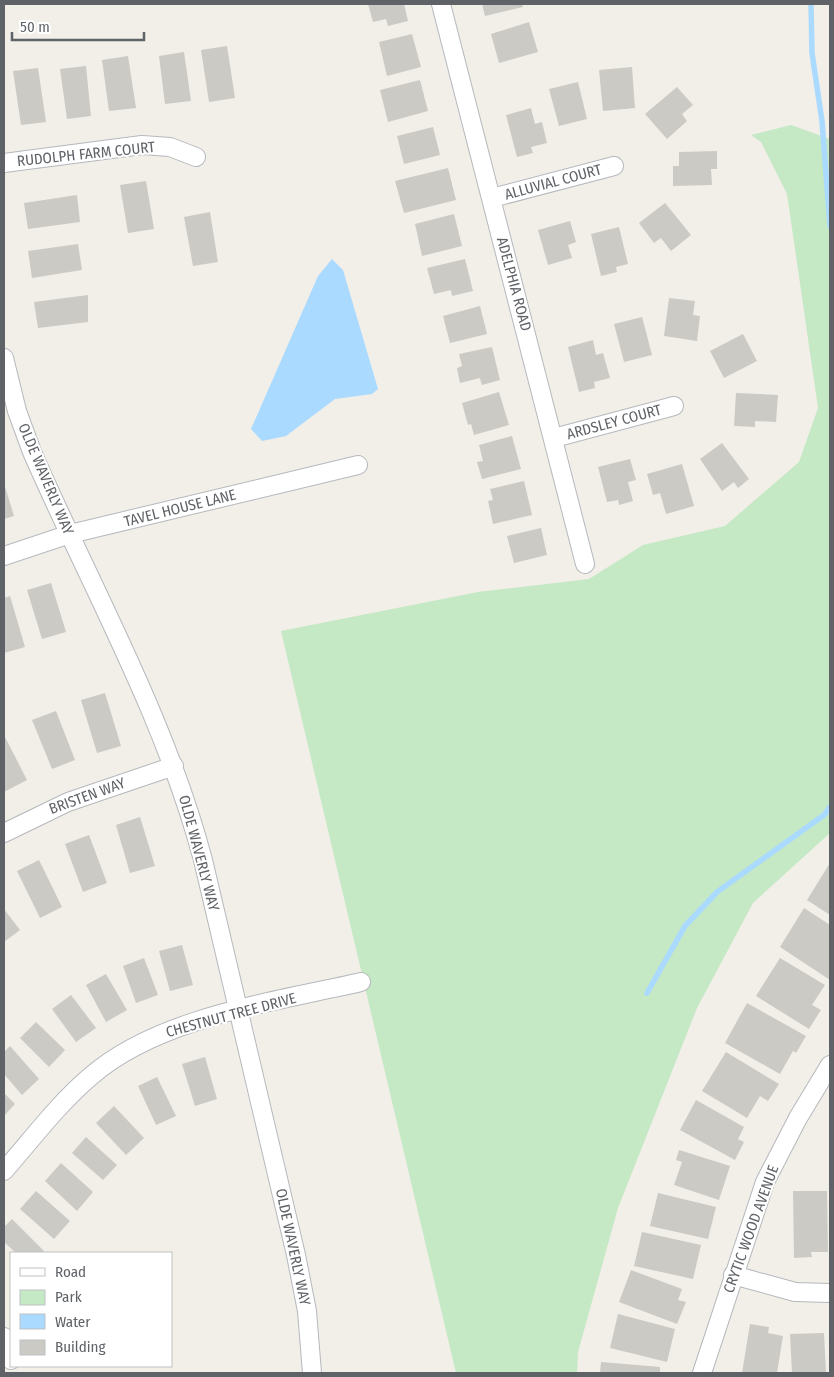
<svg xmlns="http://www.w3.org/2000/svg" width="834" height="1377" viewBox="0 0 834 1377" font-family="'Fira Sans Condensed',sans-serif">
<rect width="100%" height="100%" fill="#f1efe8"/>
<polygon fill="#c5e8c5" points="791,125 830,139 830,833 753,903 697,1008 618,1208 578,1352 577,1373 456,1373 281,631 478,592 589,579 643,545 725,526 799,462 818,408 802,297 787,194 761,142 751,135"/>
<polygon fill="#aadaff" points="332,259 343,270 378,389 372,394 335,399 286,436 262,441 251,429 318,276"/>
<g fill="none" stroke-linecap="round" stroke-linejoin="round">
<g stroke="#aadaff" stroke-width="5.5">
<polyline points="811,4 812,53 822,121 830,226"/>
<polyline points="647,993 685,926 717,892 824,815 830,807"/>
</g>
</g>
<g fill="#cccac5">
<polygon points="368,4 404,4 408,21 388,26 386,19 373,22"/>
<polygon points="482,4 522,4 523,7 485,16"/>
<polygon points="529,22 538,52 499,63 491,34"/>
<polygon points="412,34 421,67 387,76 379,42"/>
<polygon points="227,46 235,98 209,102 201,50"/>
<polygon points="184,52 191,101 165,104 159,56"/>
<polygon points="128,56 136,108 109,111 102,60"/>
<polygon points="86,66 91,116 67,119 60,69"/>
<polygon points="632,67 635,108 603,111 599,70"/>
<polygon points="38,68 46,122 21,125 13,71"/>
<polygon points="420,80 428,111 388,122 380,90"/>
<polygon points="578,82 587,119 559,126 549,89"/>
<polygon points="677,87 693,105 682,114 687,121 667,139 645,114"/>
<polygon points="531,108 535,124 542,122 547,143 531,147 533,153 517,157 506,115"/>
<polygon points="433,127 440,155 404,164 397,136"/>
<polygon points="717,151 717,169 711,169 712,185 673,186 673,166 679,166 679,152"/>
<polygon points="448,168 456,200 404,213 395,181"/>
<polygon points="146,181 154,229 128,233 120,185"/>
<polygon points="77,195 80,222 28,229 24,203"/>
<polygon points="665,203 691,235 671,251 661,238 654,243 639,223"/>
<polygon points="210,212 218,262 193,266 184,217"/>
<polygon points="454,214 462,246 422,256 415,224"/>
<polygon points="570,221 576,242 568,245 572,258 548,265 538,230"/>
<polygon points="619,227 628,264 616,267 617,272 601,276 591,234"/>
<polygon points="78,244 82,270 32,278 28,251"/>
<polygon points="465,259 473,291 452,296 451,290 434,294 427,268"/>
<polygon points="88,295 88,322 38,328 34,302"/>
<polygon points="669,298 695,301 693,315 700,316 697,341 664,336"/>
<polygon points="480,306 487,334 450,343 443,316"/>
<polygon points="642,317 652,355 624,362 614,324"/>
<polygon points="743,334 757,361 724,378 710,351"/>
<polygon points="593,340 596,355 603,353 610,378 594,382 595,388 579,392 568,347"/>
<polygon points="492,347 500,380 482,385 480,378 460,383 457,368 462,366 459,354"/>
<polygon points="499,392 509,425 474,435 471,424 468,425 462,403"/>
<polygon points="736,393 778,395 776,422 755,421 755,427 734,426"/>
<polygon points="512,436 521,469 482,479 477,462 483,461 479,445"/>
<polygon points="722,443 749,479 738,488 734,482 722,491 700,459"/>
<polygon points="630,459 636,480 628,482 633,501 619,505 618,500 607,502 598,467"/>
<polygon points="682,464 694,506 666,514 660,493 653,495 647,474"/>
<polygon points="524,481 532,515 493,524 488,501 493,500 490,489"/>
<polygon points="4,483 14,516 4,519"/>
<polygon points="541,528 547,555 514,563 507,536"/>
<polygon points="51,583 66,632 42,639 27,590"/>
<polygon points="10,596 25,647 4,653 4,598"/>
<polygon points="105,693 121,746 97,753 81,700"/>
<polygon points="56,711 75,760 52,769 32,720"/>
<polygon points="4,735 27,780 4,792"/>
<polygon points="140,817 155,866 130,873 116,825"/>
<polygon points="89,835 107,883 83,892 65,844"/>
<polygon points="39,860 62,907 40,918 17,871"/>
<polygon points="830,863 830,915 807,900"/>
<polygon points="804,908 830,925 830,980 780,947"/>
<polygon points="4,909 20,930 4,942"/>
<polygon points="182,945 193,985 170,991 159,951"/>
<polygon points="144,958 158,995 136,1003 123,966"/>
<polygon points="780,958 825,985 812,1005 821,1010 809,1029 756,996"/>
<polygon points="106,974 127,1010 106,1022 86,985"/>
<polygon points="71,995 96,1028 76,1042 52,1009"/>
<polygon points="747,1003 806,1036 796,1053 793,1051 780,1074 725,1043"/>
<polygon points="36,1022 65,1050 49,1067 20,1038"/>
<polygon points="10,1046 39,1079 22,1095 4,1074 4,1052"/>
<polygon points="726,1052 779,1084 768,1101 760,1096 747,1118 702,1091"/>
<polygon points="205,1057 217,1099 195,1106 182,1064"/>
<polygon points="157,1077 176,1116 156,1125 138,1086"/>
<polygon points="4,1093 15,1104 4,1116"/>
<polygon points="696,1100 744,1127 738,1139 744,1142 735,1160 680,1130"/>
<polygon points="114,1106 144,1138 126,1155 96,1123"/>
<polygon points="86,1137 117,1165 103,1180 72,1153"/>
<polygon points="679,1150 730,1166 719,1200 674,1185 682,1162 676,1160"/>
<polygon points="61,1163 93,1192 77,1211 45,1181"/>
<polygon points="36,1191 70,1221 54,1239 20,1209"/>
<polygon points="793,1191 827,1191 828,1252 811,1252 812,1257 794,1258"/>
<polygon points="658,1193 716,1207 708,1239 650,1226"/>
<polygon points="12,1219 44,1251 42,1253 16,1253 4,1242 4,1227"/>
<polygon points="642,1232 701,1245 693,1279 634,1266"/>
<polygon points="631,1270 682,1289 678,1300 686,1302 677,1324 619,1302"/>
<polygon points="618,1314 675,1329 667,1362 610,1348"/>
<polygon points="750,1324 769,1327 768,1333 783,1336 777,1373 742,1373"/>
<polygon points="824,1333 826,1373 792,1373 790,1334"/>
<polygon points="601,1362 660,1367 660,1373 600,1373"/>
</g>
<g fill="none" stroke-linecap="round" stroke-linejoin="round">
<defs>
<g id="minor">
<polyline points="441,4 585,564"/>
<polyline points="4,163 142,145 170,147 196,157"/>
<polyline points="492,198 614,166"/>
<path d="M4 358 17 411 32 452C91 587 165 717 203 860L296 1255 307 1311 312 1373"/>
<polyline points="554,438 674,406"/>
<polyline points="4,556 70,534 358,465"/>
<polyline points="4,833 68,802 174,766"/>
<path d="M4 1171C32 1139 59 1103 91 1076 159 1017 274 1002 361 982"/>
<polyline points="733,1275 795,1292 830,1293"/>
<polyline points="4,1337 11,1360"/>
<polyline points="702,1373 765,1182 798,1118 830,1065"/>
</g>
</defs>
<use href="#minor" stroke="#b5b8bc" stroke-width="20"/>
<use href="#minor" stroke="#fff" stroke-width="18"/>
</g>
<g text-anchor="middle" dominant-baseline="central" stroke-width="4" stroke-linejoin="round" paint-order="stroke">
<g font-size="15" fill="#5f6368" stroke="#fff">
<text transform="translate(86 154) rotate(-6)">RUDOLPH FARM COURT</text>
<text transform="translate(553 182) rotate(-15)">ALLUVIAL COURT</text>
<text transform="translate(514 284) rotate(75)">ADELPHIA ROAD</text>
<text transform="translate(614 422) rotate(-15)">ARDSLEY COURT</text>
<text transform="translate(46 479) rotate(67)">OLDE WAVERLY WAY</text>
<text transform="translate(180 508) rotate(-14)">TAVEL HOUSE LANE</text>
<text transform="translate(87 796) rotate(-20)">BRISTEN WAY</text>
<text transform="translate(199 853) rotate(75)">OLDE WAVERLY WAY</text>
<text transform="translate(231 1015) rotate(-15)">CHESTNUT TREE DRIVE</text>
<text transform="translate(751 1229) rotate(-70)">CRYTIC WOOD AVENUE</text>
<text transform="translate(293 1247) rotate(78)">OLDE WAVERLY WAY</text>
</g>
</g>
<rect width="834" height="1377" fill="none" stroke="#5f6368" stroke-width="10"/>
<rect x="10" y="1252" width="162" height="115" fill="#ffffff" stroke="#bfc1c3"/>
<rect x="20" y="1268" width="25" height="8" fill="#ffffff" stroke="#bfc1c3"/>
<text x="55" y="1277" font-size="15" fill="#5f6368">Road</text>
<rect x="20" y="1290" width="25" height="15" fill="#c5e8c5" stroke="#bfc1c3"/>
<text x="55" y="1302" font-size="15" fill="#5f6368">Park</text>
<rect x="20" y="1314" width="25" height="15" fill="#aadaff" stroke="#bfc1c3"/>
<text x="55" y="1327" font-size="15" fill="#5f6368">Water</text>
<rect x="20" y="1340" width="25" height="15" fill="#cccac5" stroke="#bfc1c3"/>
<text x="55" y="1352" font-size="15" fill="#5f6368">Building</text>
<path d="M12 32v8h132v-8" fill="none" stroke="#5f6368" stroke-width="2.5"/>
<text x="20" y="32" font-size="15" fill="#5f6368" stroke="#ffffff" stroke-width="4" paint-order="stroke">50 m</text>
</svg>
